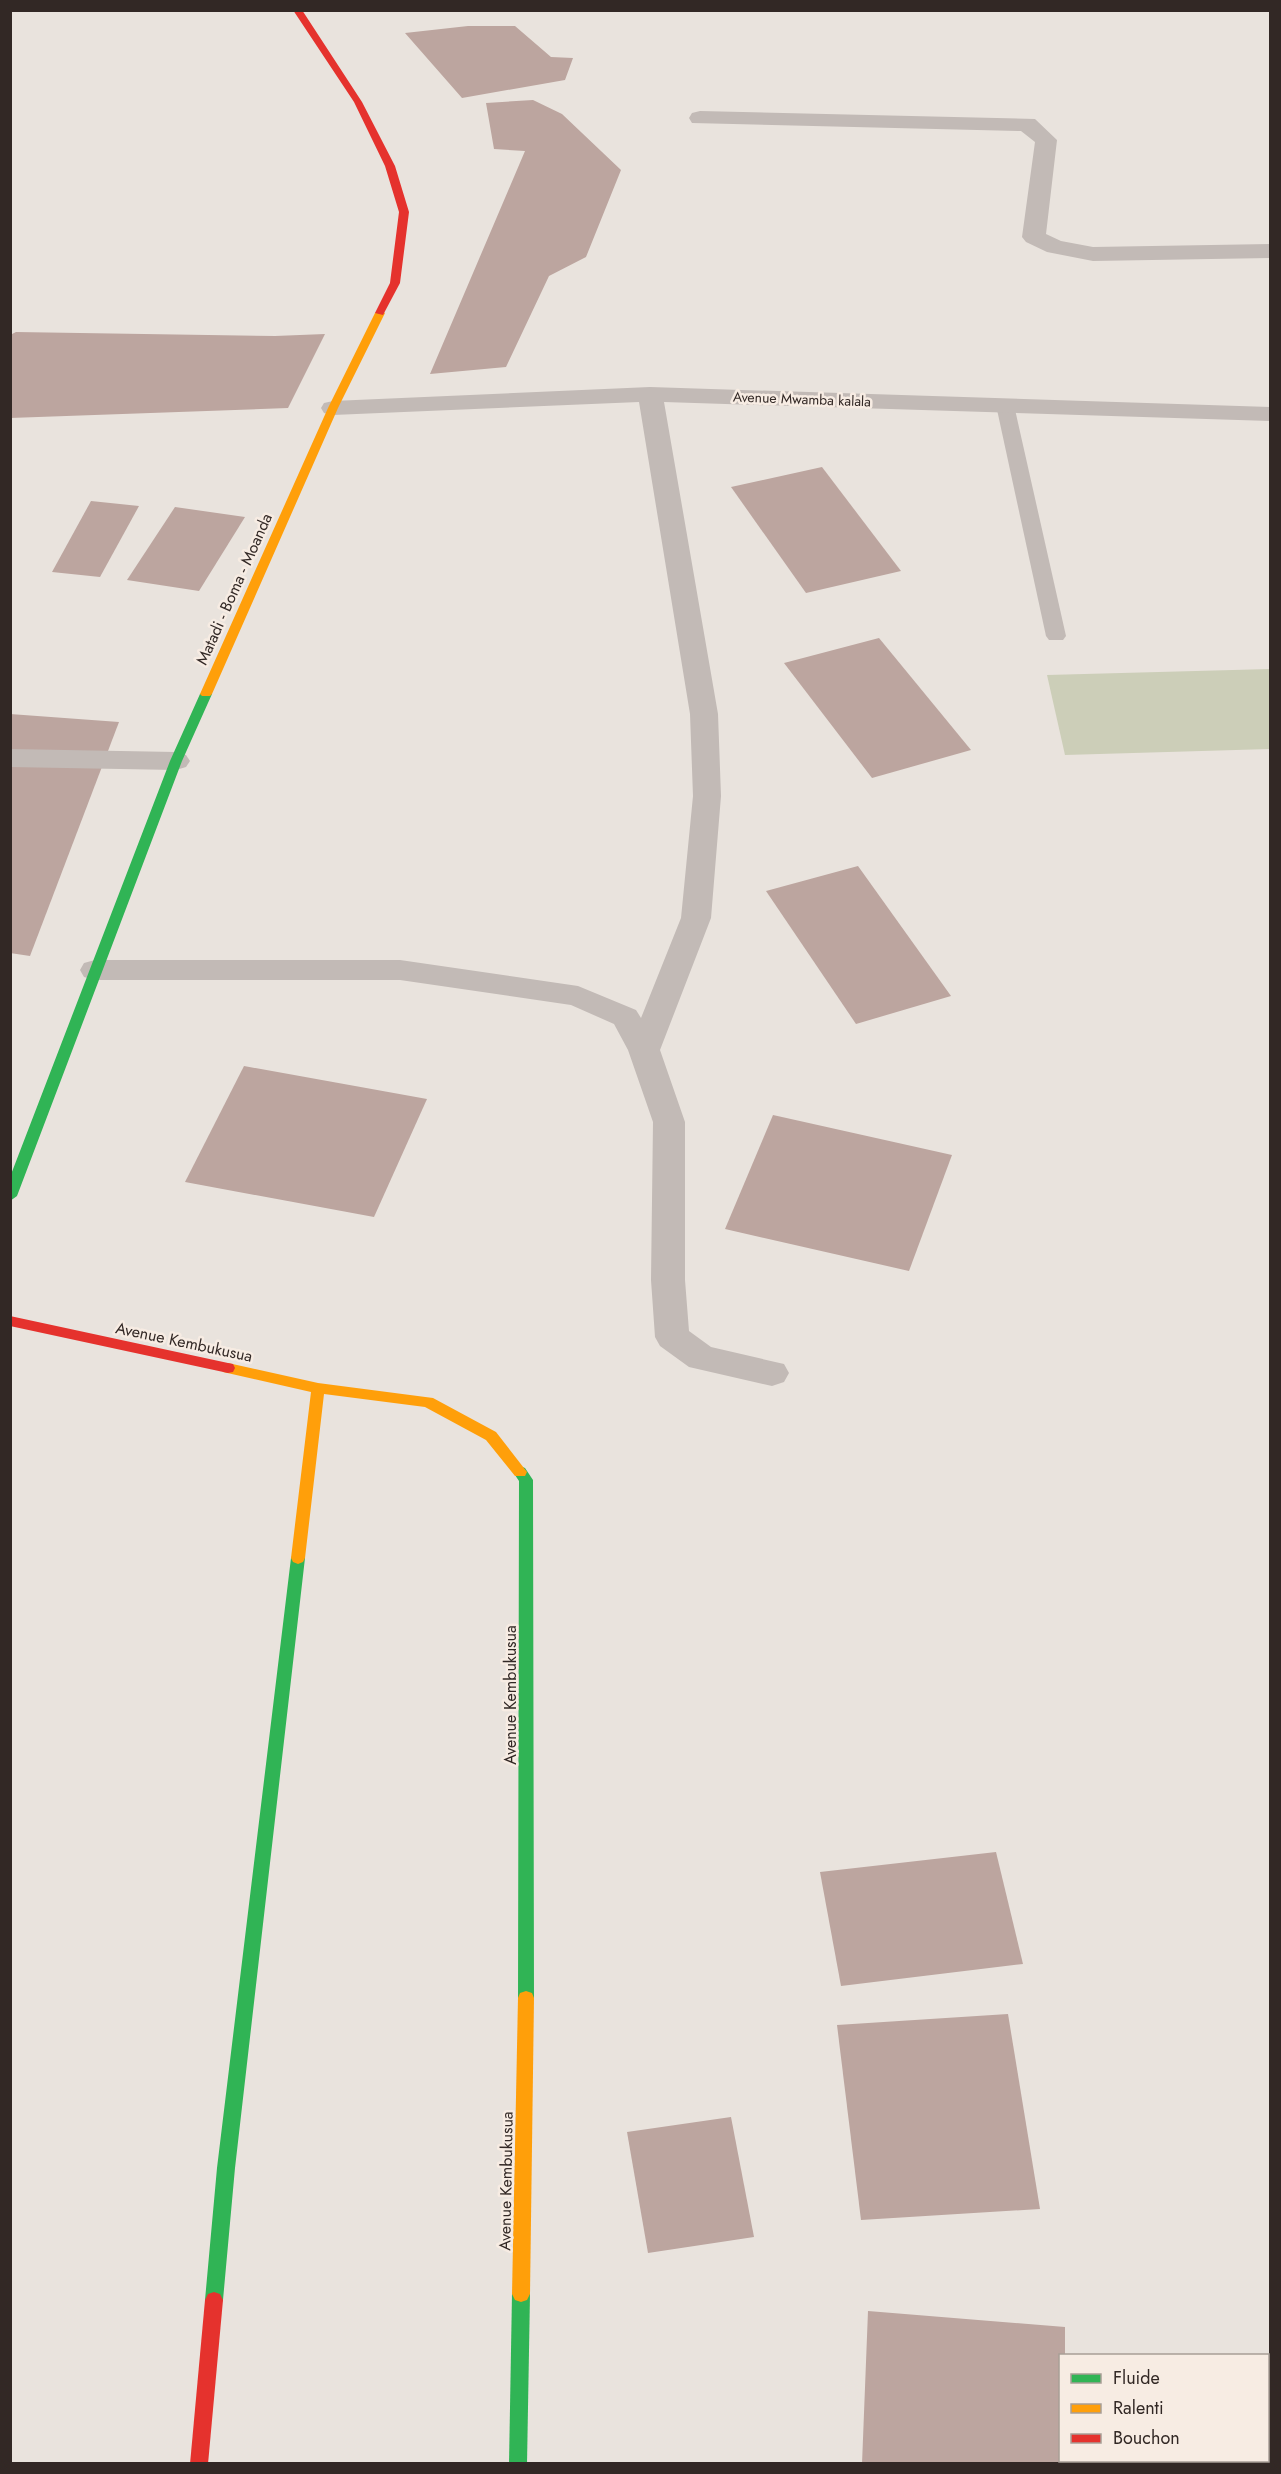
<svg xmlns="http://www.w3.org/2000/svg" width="1281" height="2474" viewBox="0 0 1281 2474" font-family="Jost,sans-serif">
<rect width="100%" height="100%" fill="#e9e3dd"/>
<polygon fill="#ccceb8" points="1270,669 1270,749 1065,755 1047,675"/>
<g fill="#bca59f">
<polygon points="468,26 515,26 551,57 573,58 565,80 462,98 405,33"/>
<polygon points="533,100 562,114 621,170 586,257 549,276 506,367 430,374 525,151 494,149 486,103"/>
<polygon points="16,332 275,336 325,334 288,408 10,418 10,335"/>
<polygon points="822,467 901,571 806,593 731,487"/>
<polygon points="91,501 139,506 100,577 52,572"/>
<polygon points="175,507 245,517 199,591 127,580"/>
<polygon points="879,638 971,750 872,778 784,663"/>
<polygon points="10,714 119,722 30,956 10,953"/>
<polygon points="858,866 951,996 856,1024 766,891"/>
<polygon points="244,1066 427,1099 374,1217 185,1182"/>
<polygon points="773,1115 952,1155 909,1271 725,1229"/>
<polygon points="996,1852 1023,1964 841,1986 820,1872"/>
<polygon points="1008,2014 1040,2209 861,2220 837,2025"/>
<polygon points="731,2117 754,2237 648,2253 627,2132"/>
<polygon points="868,2311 1065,2327 1065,2356 1060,2356 1060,2460 1065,2460 1065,2464 862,2464"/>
</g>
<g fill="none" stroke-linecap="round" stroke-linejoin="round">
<polygon fill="#c2bab6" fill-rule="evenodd" points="1005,400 1011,401 1014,405 1066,636 1063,640 1049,640 1046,636 996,405 999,401"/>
<g fill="#c2bab6" fill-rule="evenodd">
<polygon points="700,111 1035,119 1057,140 1046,234 1061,241 1093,247 1270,244 1270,258 1093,261 1047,252 1026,242 1022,237 1035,142 1021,131 692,123 689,118 692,113"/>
<polygon points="650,387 1270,407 1270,421 664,402 718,714 721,796 711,918 660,1050 685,1122 685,1280 689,1331 711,1347 784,1364 789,1373 784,1382 772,1386 689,1367 660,1346 655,1337 651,1280 653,1122 628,1050 614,1024 571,1005 400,980 95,980 84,977 80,970 84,963 95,960 400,960 578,986 636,1010 641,1018 681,918 693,796 690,714 639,402 333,415 324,413 321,408 324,403 333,401"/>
<polygon points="10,749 176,752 186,755 190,761 186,767 176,770 10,767"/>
</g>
<g fill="#30b455" fill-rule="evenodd">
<polygon points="206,691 212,694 182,761 17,1196 10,1201 10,1177 170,761 200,694"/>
<polygon points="520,1466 525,1468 533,1480 534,1998 532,2003 526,2005 520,2003 518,1998 519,1481 513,1472 515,1468"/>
<polygon points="298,1552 303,1554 305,1558 235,2168 223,2300 220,2306 214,2308 208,2306 205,2300 217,2168 291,1558 293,1554"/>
<polygon points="521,2286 527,2288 530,2294 527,2464 509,2464 512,2294 515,2288"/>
</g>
<g fill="#ff9f0a" fill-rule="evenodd">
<polygon points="380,310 385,313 338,408 212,694 210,696 202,696 200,694 328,408 375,313"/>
<polygon points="228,1363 318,1383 433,1398 496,1432 527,1472 525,1476 515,1476 486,1440 425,1407 324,1394 305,1558 303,1562 298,1564 293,1562 291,1558 311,1392 223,1372 221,1368 223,1364"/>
<polygon points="526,1991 532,1993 534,1998 530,2294 527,2300 521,2302 515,2300 512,2294 518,1998 520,1993"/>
</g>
<g fill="#e5322d" fill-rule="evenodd">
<polygon points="293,10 302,10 362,102 395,166 409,212 400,283 383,315 375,313 390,283 399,212 385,166 354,102"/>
<polygon points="10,1316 228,1363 233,1364 235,1368 233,1372 228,1373 10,1326"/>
<polygon points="214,2292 220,2294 223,2300 208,2464 190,2464 205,2300 208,2294"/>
</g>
</g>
<g text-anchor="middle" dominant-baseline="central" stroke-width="5" stroke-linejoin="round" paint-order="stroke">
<g font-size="14" fill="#322825" stroke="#f7ece3">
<text transform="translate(802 399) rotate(2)">Avenue Mwamba kalala</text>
</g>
<g font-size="16" fill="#322825" stroke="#f7ece3">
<text transform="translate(234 589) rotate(-66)">Matadi - Boma - Moanda</text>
<text transform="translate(184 1342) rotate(12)">Avenue Kembukusua</text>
<text transform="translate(510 1695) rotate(-90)">Avenue Kembukusua</text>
<text transform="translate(506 2181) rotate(-89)">Avenue Kembukusua</text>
</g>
</g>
<rect width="1281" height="2474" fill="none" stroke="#322825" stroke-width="24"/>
<rect x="1059" y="2354" width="210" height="108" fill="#f7ece3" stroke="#a89e97" stroke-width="1.5"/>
<rect x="1071" y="2374" width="30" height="9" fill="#30b455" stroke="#a89e97" stroke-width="1.5"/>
<text x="1113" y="2384" font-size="18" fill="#322825">Fluide</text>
<rect x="1071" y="2404" width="30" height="9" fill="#ff9f0a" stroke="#a89e97" stroke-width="1.5"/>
<text x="1113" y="2414" font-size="18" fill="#322825">Ralenti</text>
<rect x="1071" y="2434" width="30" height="9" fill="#e5322d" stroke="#a89e97" stroke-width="1.5"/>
<text x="1113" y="2444" font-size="18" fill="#322825">Bouchon</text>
</svg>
